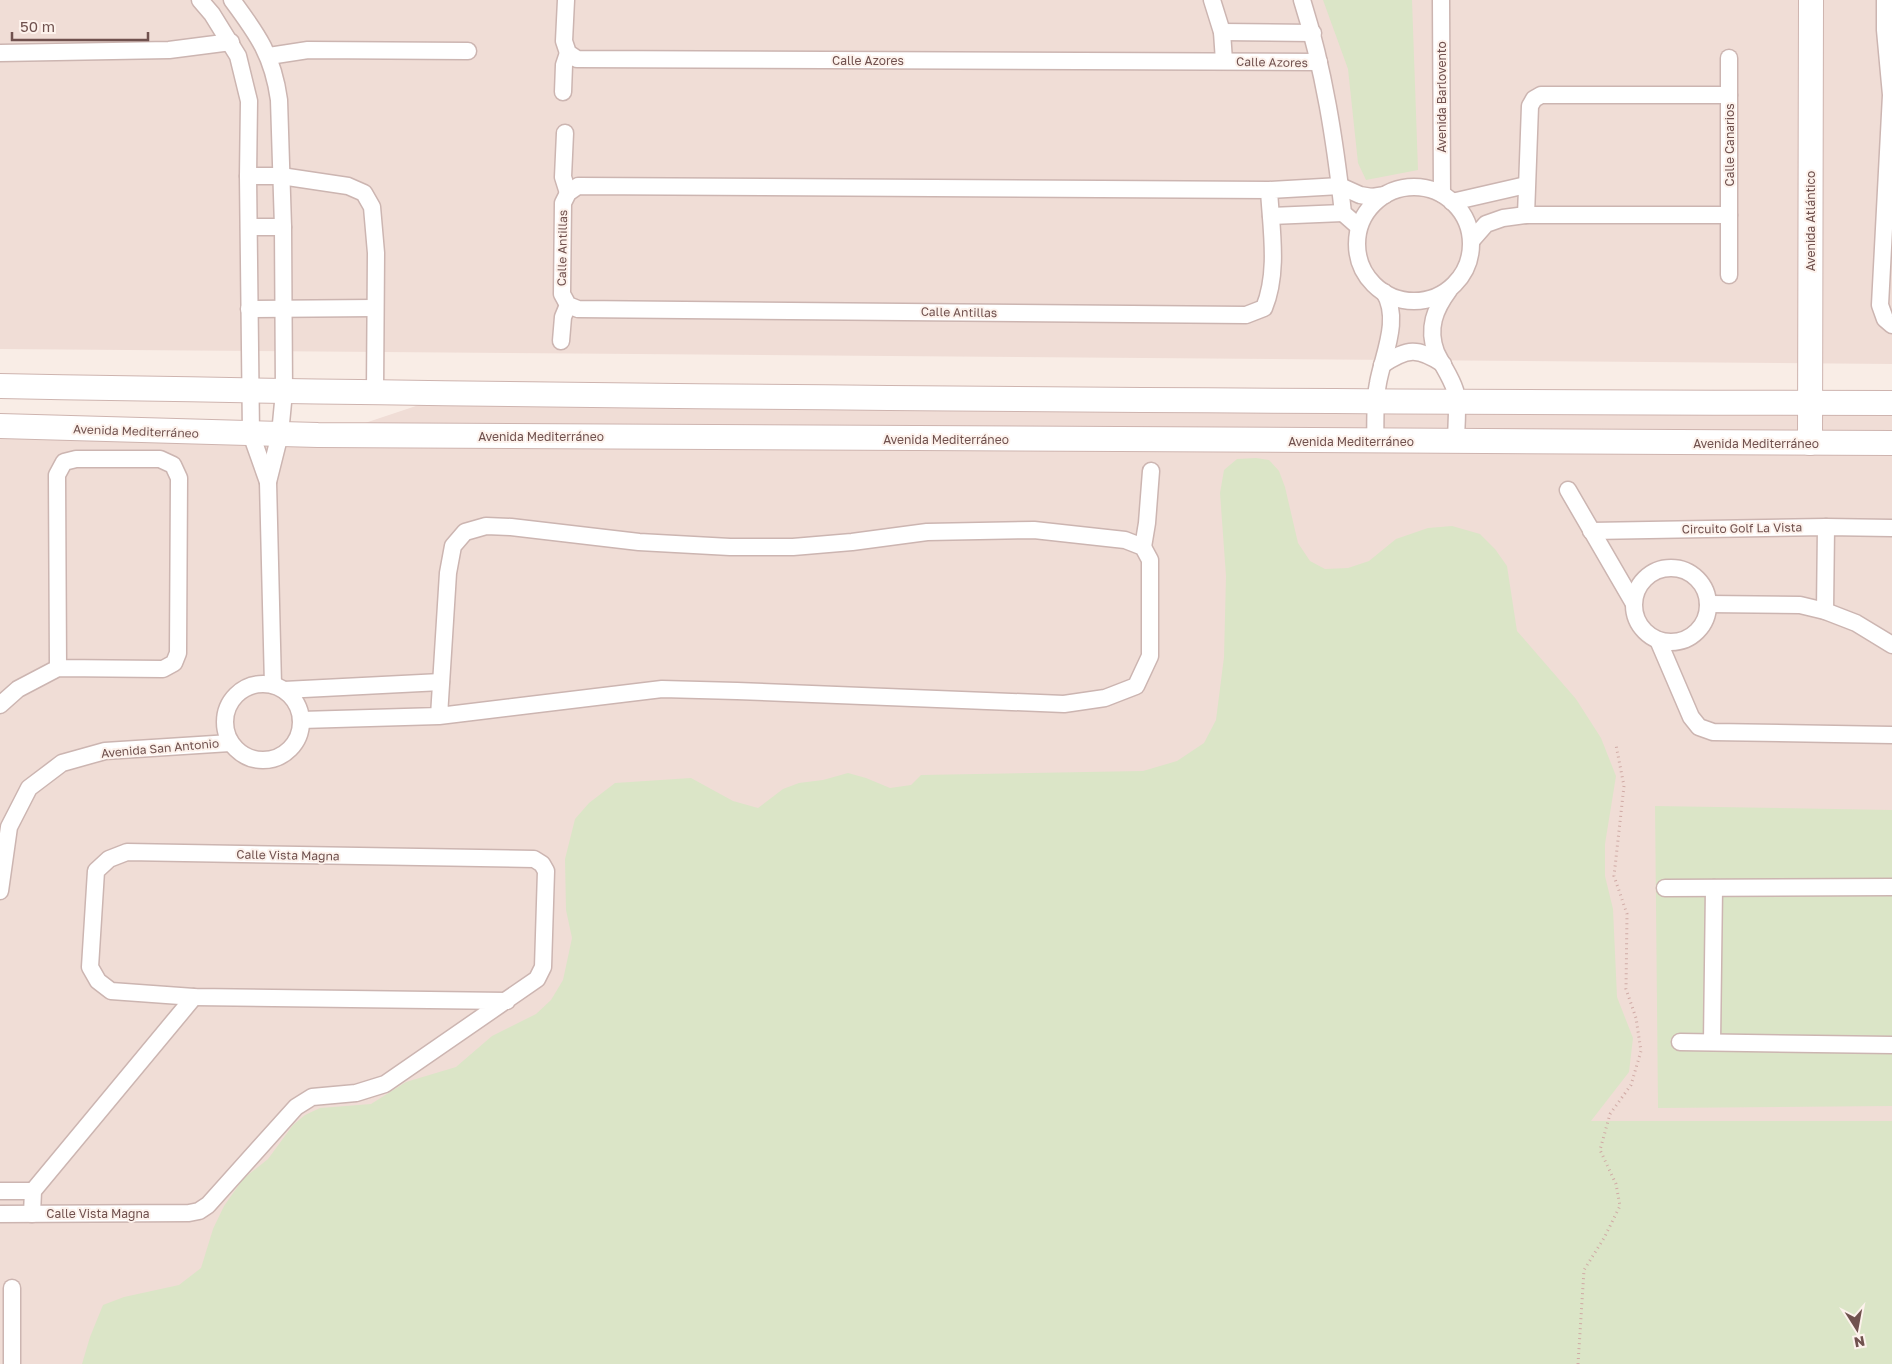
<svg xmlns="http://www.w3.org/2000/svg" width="1892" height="1364" viewBox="0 0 1892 1364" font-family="'Golos Text',sans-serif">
<rect width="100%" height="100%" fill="#f9ede6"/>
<g fill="#f0ddd6">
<polygon points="0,0 1892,0 1892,364 0,349"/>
<polygon points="491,381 1892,405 1892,1364 0,1364 0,415 302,444"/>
</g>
<g fill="#dbe5c7">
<polygon points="1323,0 1412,0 1418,170 1366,180 1358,163 1348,69"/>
<polygon points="1256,458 1269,460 1279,471 1285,487 1298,543 1310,561 1325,569 1348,568 1369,561 1396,539 1428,528 1452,526 1480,534 1495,549 1507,566 1517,631 1576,699 1601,738 1616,776 1605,844 1605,876 1613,909 1617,997 1633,1038 1629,1072 1591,1121 1892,1121 1892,1364 82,1364 90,1337 103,1305 124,1297 179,1285 201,1268 213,1229 224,1206 243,1179 268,1159 293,1125 305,1115 320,1108 371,1104 406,1082 456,1067 492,1036 536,1014 551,1000 563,980 572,938 566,910 565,859 575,819 589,803 615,783 691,778 733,801 758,808 783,789 799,783 823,780 848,773 866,778 890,788 911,785 921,775 1143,771 1177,761 1204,743 1216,720 1224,657 1226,576 1220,493 1224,470 1237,459"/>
<polygon points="1655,806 1892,810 1892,1106 1658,1108"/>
</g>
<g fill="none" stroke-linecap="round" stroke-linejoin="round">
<defs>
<g id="street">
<polyline points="200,0 212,14 238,56 249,101 248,176 251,434 268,482"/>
<path d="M232 0C258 35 273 56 279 100L283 227 284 392 280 434 268 482 273 685"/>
<polyline points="566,0 564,41 568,53 577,59 1319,62"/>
<polyline points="1212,0 1222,32 1224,61"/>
<path d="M1302 0C1324 69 1335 141 1343 213L1359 227"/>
<polyline points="1441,0 1442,194"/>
<polyline points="1885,0 1885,30 1891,95 1880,305 1885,319 1892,325"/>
<polyline points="1222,32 1313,33"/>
<polyline points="0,53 169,50 231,42"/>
<polyline points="269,56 308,50 468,51"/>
<polyline points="563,92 564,65 568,53"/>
<polyline points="565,133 563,177 568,193"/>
<polyline points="248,176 281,176 348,186 364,193 372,207 376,253 375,392"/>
<circle cx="1414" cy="244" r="57"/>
<path d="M1269 190C1271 228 1279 272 1264 308L1246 315 578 309 568 305 562 294 563 203 568 193 578 186 1269 190 1340 186 1360 195 1372 197 1385 195"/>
<polyline points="1452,202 1526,185"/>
<polyline points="1526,215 1530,106 1534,99 1541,95 1729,95"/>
<polyline points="1271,216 1343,213"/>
<polyline points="249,227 283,227"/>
<polyline points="1472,240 1486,224 1503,218 1526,215 1729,215"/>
<polyline points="1729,275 1729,58"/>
<path d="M1449 290C1435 309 1427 328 1436 352 1442 365 1451 377 1455 390 1459 406 1456 425 1456 441"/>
<polyline points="249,309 375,308"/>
<polyline points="561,341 563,317 568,305"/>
<path d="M1382 365C1407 348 1418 347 1443 364"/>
<path d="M1375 442C1376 423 1374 402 1378 383 1383 355 1401 319 1384 292"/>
<polyline points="1568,490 1633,602"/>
<polyline points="1591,531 1826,527 1892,528"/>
<polyline points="1143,547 1147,523 1151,471"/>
<circle cx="1671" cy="605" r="37"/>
<polyline points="1708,604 1800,605 1825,611 1856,623 1892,645"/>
<polyline points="1825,611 1826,527"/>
<polyline points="1658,640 1691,717 1699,727 1713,732 1892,735"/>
<circle cx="263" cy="722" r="38"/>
<polyline points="284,690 441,682"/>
<polyline points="0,705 18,689 58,668 163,669 174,663 178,653 179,478 173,465 160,459 76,459 64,462 57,475 58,668"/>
<polyline points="301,720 439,716 662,689 737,691 1064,704 1105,698 1136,686 1150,656 1150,560 1143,547 1125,540 1034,530 927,532 852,542 793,547 730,547 639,542 511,527 486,526 465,532 453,546 448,573 439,716"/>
<polyline points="1665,888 1892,887"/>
<polyline points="0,891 9,827 29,788 62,763 105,751 230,743"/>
<polyline points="1680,1042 1892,1045"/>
<polyline points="1712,1042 1714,888"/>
<polyline points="0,1191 33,1191"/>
<polyline points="0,1214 189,1213 199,1211 208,1205 296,1107 312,1097 356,1093 385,1084 537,979 543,967 546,871 542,864 534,859 127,852 109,859 96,871 90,967 98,981 111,991 194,997 507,1001"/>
<polyline points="32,1214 33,1191 194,997"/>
<polyline points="12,1364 12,1288"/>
</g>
<g id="secondary">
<path d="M0 386C631 398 1261 402 1892 403"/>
<polyline points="0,426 318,435 1892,443"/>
<polyline points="1810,443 1811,0"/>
</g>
</defs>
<use href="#street" stroke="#ccb5b1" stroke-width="19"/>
<use href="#secondary" stroke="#ceb4af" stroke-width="26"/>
<polyline stroke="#d0aaa5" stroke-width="3" stroke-dasharray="1 4" stroke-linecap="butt" points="1578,1364 1584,1270 1604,1238 1620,1206 1616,1184 1600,1150 1610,1114 1631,1085 1641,1051 1636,1018 1626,989 1627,914 1614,876 1624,786 1616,745"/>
<use href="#street" stroke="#fff" stroke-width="16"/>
<use href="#secondary" stroke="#fff" stroke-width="24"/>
</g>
<g text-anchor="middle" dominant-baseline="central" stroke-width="4" stroke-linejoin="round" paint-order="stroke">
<g font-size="12" fill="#70514e" stroke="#fdf2ec">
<text x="868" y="60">Calle Azores</text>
<text transform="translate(1272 62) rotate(1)">Calle Azores</text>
<text transform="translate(1441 97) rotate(-90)">Avenida Barlovento</text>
<text transform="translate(1729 145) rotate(-90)">Calle Canarios</text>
<text transform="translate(1810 221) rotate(-90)">Avenida Atlántico</text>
<text transform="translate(562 248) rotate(-89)">Calle Antillas</text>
<text transform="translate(959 312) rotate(1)">Calle Antillas</text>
<text transform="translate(136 431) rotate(2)">Avenida Mediterráneo</text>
<text x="541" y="436">Avenida Mediterráneo</text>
<text x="946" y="439">Avenida Mediterráneo</text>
<text x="1351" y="441">Avenida Mediterráneo</text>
<text x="1756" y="443">Avenida Mediterráneo</text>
<text transform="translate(1742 528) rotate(-1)">Circuito Golf La Vista</text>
<text transform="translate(160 748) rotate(-5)">Avenida San Antonio</text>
<text transform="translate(288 855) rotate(1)">Calle Vista Magna</text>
<text x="98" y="1213">Calle Vista Magna</text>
</g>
</g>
<g transform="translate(1857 1329) rotate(169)" stroke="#fdf2ec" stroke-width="4" paint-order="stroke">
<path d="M0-4L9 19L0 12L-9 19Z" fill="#70514e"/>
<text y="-8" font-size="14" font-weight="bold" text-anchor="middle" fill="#70514e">N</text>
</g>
<path d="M12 32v8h136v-8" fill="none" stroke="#70514e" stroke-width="2.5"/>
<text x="20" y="32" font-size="15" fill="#70514e" stroke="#fdf2ec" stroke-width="4" paint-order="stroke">50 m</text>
</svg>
